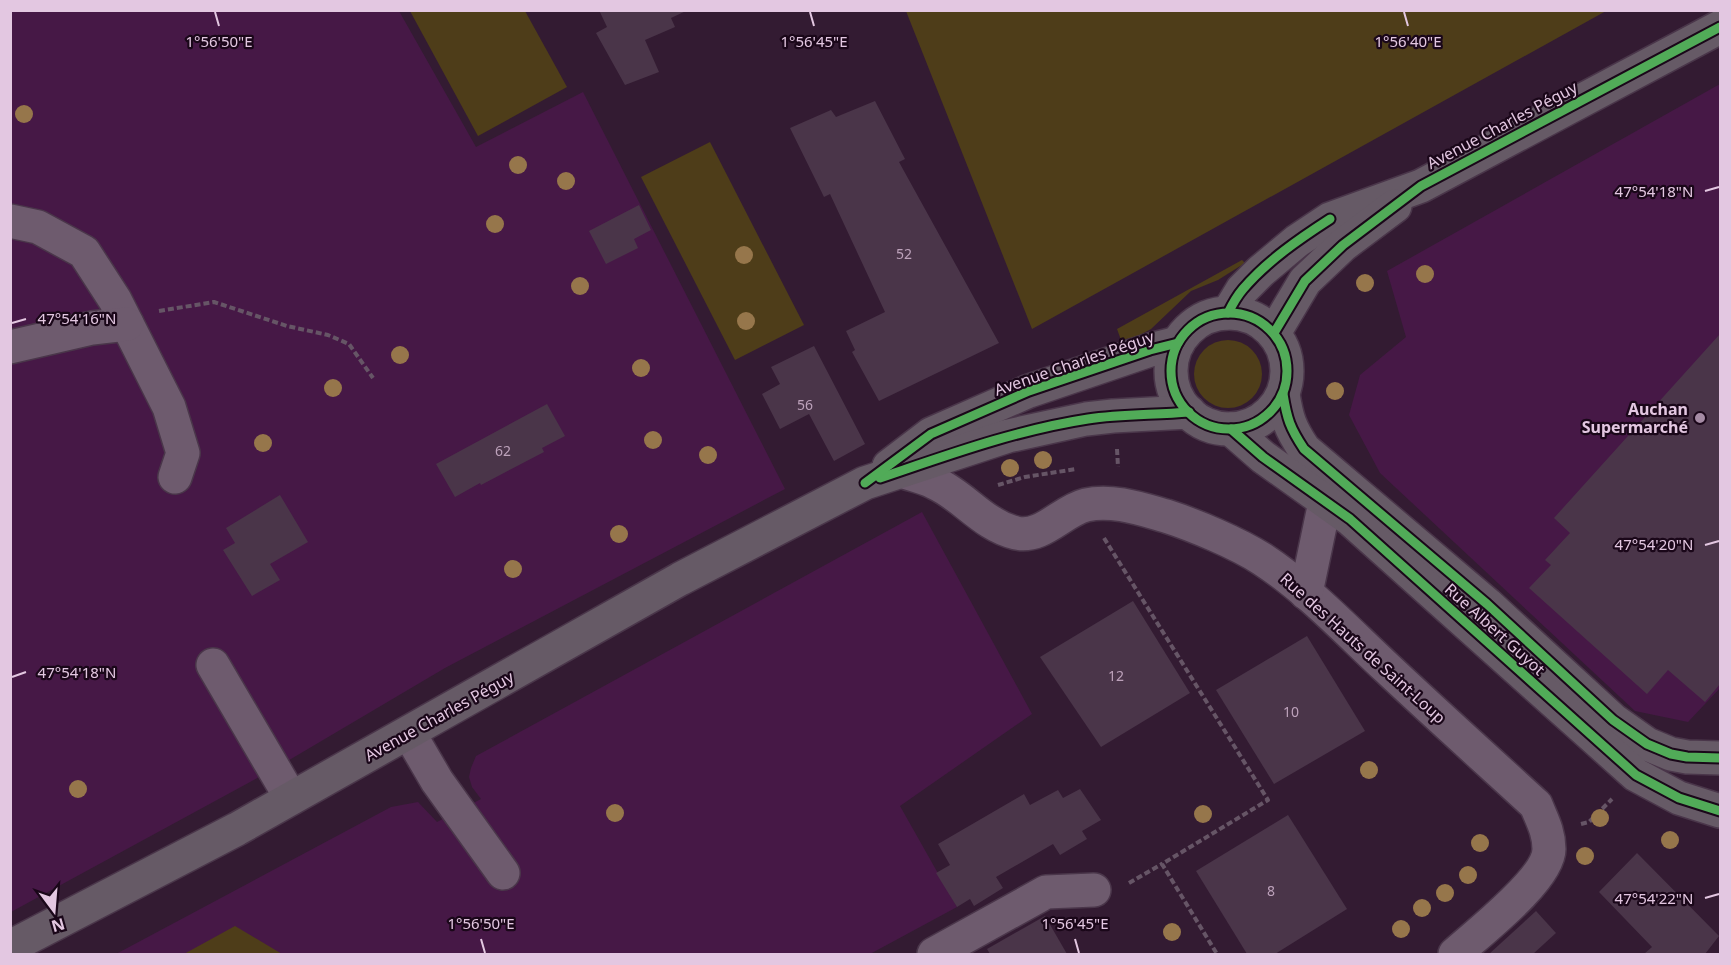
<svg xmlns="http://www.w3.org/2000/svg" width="1731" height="965" viewBox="0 0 1731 965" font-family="'Noto Sans',sans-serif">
<rect width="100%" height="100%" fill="#331b32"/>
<g fill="#461846">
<polygon points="11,11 399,11 476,147 583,92 785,489 445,668 274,769 11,912"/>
<polygon points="1720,84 1720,688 1688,722 1635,711 1380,473 1349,415 1360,375 1406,337 1387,271"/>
<polygon points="922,512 1032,714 900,806 957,907 870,954 116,954 391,807 418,802 437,822 481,799 472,787 469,777 471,768 476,756"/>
</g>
<g fill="#4e3d19">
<polygon points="410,11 525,11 567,87 478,136"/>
<polygon points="906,11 1606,11 1032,329"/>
<polygon points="710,142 804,325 735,360 641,177"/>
<polygon points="1242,260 1245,263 1218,280 1191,291 1151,329 1136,337 1121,340 1117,329"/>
<circle cx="1228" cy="374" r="34"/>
<polygon points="235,926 282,954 184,954"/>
</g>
<g fill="#4a3549">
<polygon points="599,10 688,10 671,18 675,27 645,40 659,72 625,85 596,33 607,27"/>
<polygon points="875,101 905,159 899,162 999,343 879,401 852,352 855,350 846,331 885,312 830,194 824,197 790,128 831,110 836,117"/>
<polygon points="639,205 651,230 634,239 638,248 606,264 589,231"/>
<polygon points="1720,334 1720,684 1705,702 1668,670 1647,694 1529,588 1551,565 1545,560 1570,533 1554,518"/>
<polygon points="814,346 865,444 834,461 809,414 780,429 762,394 780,384 771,367"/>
<polygon points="547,404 565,436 542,448 544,452 481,485 480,483 455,497 436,464"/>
<polygon points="280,495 308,542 270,564 280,580 252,596 223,550 235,543 226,528"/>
<polygon points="1133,601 1190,693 1101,747 1040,657"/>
<polygon points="1307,636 1365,731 1274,784 1216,690"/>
<polygon points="1080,789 1101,820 1082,831 1087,839 1060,855 1053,844 996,877 1003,888 974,906 970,899 957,907 936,873 950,865 938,844 1024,794 1030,805 1058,790 1063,798"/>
<polygon points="1288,815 1347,909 1275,954 1247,954 1196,871"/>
<polygon points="1637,853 1719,936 1705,954 1644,954 1652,947 1599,892"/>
<polygon points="1536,911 1556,933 1533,954 1489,954"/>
<polygon points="1045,916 1067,954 990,954 987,949"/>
</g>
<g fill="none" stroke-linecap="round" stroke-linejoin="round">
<defs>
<g id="minor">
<polyline points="10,221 38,227 84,252 115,300 169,407 183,453 175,477"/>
<polyline points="10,347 92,328 127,324"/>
<path d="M901 471C912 475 924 477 935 483 964 496 983 525 1016 533 1042 539 1062 511 1086 505 1112 499 1141 509 1166 516 1194 525 1237 543 1262 559 1308 589 1348 632 1388 669 1437 715 1487 760 1536 805 1542 820 1549 832 1549 849 1549 879 1478 933 1455 954"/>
<polyline points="1306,593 1325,502"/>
<polyline points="213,665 291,798"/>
<polyline points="409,733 437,781 503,873"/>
<polyline points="934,954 1046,892 1094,890"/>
</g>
<g id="major">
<polyline points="1228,313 1242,290 1261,271 1297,241 1330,219 1421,186 1720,27"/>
<circle cx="1229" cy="371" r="58"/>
<polyline points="1274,333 1305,281 1343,245 1395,206"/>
<path d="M1283 394C1287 419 1290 428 1304 449L1487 604 1613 720 1647 744 1671 754 1687 757 1720 758"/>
<polyline points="1231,429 1263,457 1350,519 1636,775 1679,798 1720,811"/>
<polyline points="889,466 931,434 1029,391 1150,350 1178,343"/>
<polyline points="10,947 237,829 680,579 865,483 1008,436 1086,419 1113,416 1189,412"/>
</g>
</defs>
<use href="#minor" stroke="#4a364a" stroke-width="36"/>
<use href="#major" stroke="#4a364a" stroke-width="36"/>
<g stroke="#656" stroke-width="4" stroke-dasharray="6 3" stroke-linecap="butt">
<polyline points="159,311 214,302 287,326 328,335 349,344 373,378"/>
<polyline points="1117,449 1118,467"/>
<polyline points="998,485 1025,477 1076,469"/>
<polyline points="1104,538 1268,800 1162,864 1217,954"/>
<polyline points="1581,824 1589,822 1612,799"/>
<polyline points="1129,883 1162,864"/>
</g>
<use href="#minor" stroke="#6e5b6e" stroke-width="33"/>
<use href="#major" stroke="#665a66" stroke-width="33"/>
<defs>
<g id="cycleway">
<path d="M1228 313C1232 305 1237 296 1243 289 1267 261 1299 239 1330 219"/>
<circle cx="1229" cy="371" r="58"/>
<polyline points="1274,333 1305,281 1343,245 1421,186 1720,27"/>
<path d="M1283 394C1287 419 1290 428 1304 449L1487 604 1613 720 1647 744 1671 754 1687 757 1720 758"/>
<polyline points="1231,429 1263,457 1350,519 1636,775 1679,798 1720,811"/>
<path d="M880 478C948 455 1016 430 1088 419 1121 414 1155 415 1189 412"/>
<polyline points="865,483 931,434 1029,391 1150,350 1178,343"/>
</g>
</defs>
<use href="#cycleway" stroke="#1a0719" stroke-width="13"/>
<use href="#cycleway" stroke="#51ab58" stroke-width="9"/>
</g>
<g fill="#96764b">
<circle cx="24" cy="114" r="9"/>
<circle cx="518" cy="165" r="9"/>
<circle cx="566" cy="181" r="9"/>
<circle cx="495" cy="224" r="9"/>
<circle cx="744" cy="255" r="9"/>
<circle cx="1425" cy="274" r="9"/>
<circle cx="1365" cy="283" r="9"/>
<circle cx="580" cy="286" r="9"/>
<circle cx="746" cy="321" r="9"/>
<circle cx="400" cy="355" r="9"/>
<circle cx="641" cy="368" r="9"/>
<circle cx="333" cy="388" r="9"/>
<circle cx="1335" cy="391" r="9"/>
<circle cx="653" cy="440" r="9"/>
<circle cx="263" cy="443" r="9"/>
<circle cx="708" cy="455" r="9"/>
<circle cx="1043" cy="460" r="9"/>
<circle cx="1010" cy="468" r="9"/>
<circle cx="619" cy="534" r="9"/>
<circle cx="513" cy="569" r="9"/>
<circle cx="1369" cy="770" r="9"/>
<circle cx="78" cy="789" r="9"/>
<circle cx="615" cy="813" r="9"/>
<circle cx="1203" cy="814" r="9"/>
<circle cx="1600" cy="818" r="9"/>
<circle cx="1670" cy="840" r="9"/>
<circle cx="1480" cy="843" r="9"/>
<circle cx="1585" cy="856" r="9"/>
<circle cx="1468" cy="875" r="9"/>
<circle cx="1445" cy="893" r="9"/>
<circle cx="1422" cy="908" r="9"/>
<circle cx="1401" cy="929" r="9"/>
<circle cx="1172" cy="932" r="9"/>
</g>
<path fill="none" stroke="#e3c7e1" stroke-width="2" d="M215 12 219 26M810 12 814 26M1404 12 1408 26M1705 191 1719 187M12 323 26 319M1705 545 1719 541M12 677 26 672M1705 898 1719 894M481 939 485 953M1075 939 1079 953"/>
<circle fill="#a58ba4" stroke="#1a0719" stroke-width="2" cx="1700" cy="418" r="6"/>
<g text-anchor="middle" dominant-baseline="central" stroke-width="4.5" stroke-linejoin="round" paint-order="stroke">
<g font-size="14" fill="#bda2bb">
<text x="904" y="253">52</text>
<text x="805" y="404">56</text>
<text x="503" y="450">62</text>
<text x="1116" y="675">12</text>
<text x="1291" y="711">10</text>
<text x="1271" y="890">8</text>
</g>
<g font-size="16" fill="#e3c7e1" stroke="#1a0719">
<text transform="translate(1502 125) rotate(-28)">Avenue Charles Péguy</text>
<text transform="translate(1074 363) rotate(-19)">Avenue Charles Péguy</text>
<text transform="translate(1495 629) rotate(42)">Rue Albert Guyot</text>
<text transform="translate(1363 648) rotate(42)">Rue des Hauts de Saint-Loup</text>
<text transform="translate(439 716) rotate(-29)">Avenue Charles Péguy</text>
</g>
<g font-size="16" font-weight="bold" fill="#e3c7e1" stroke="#1a0719" text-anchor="end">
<text x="1688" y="409">Auchan<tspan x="1688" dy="18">Supermarché</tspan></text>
</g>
</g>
<g font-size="15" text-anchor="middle" fill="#e3c7e1" stroke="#1a0719" stroke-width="4.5" stroke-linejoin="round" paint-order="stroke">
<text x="219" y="47">1°56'50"E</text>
<text x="814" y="47">1°56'45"E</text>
<text x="1408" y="47">1°56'40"E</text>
<text x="1654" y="197">47°54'18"N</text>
<text x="77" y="324">47°54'16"N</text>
<text x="1654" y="550">47°54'20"N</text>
<text x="77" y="678">47°54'18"N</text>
<text x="1654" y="904">47°54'22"N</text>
<text x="481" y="929">1°56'50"E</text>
<text x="1075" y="929">1°56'45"E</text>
</g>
<rect width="1731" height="965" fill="none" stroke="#e3c7e1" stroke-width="24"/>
<g transform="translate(54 911) rotate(164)" stroke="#1a0719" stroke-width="4.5" paint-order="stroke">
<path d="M0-4.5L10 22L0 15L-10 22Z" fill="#e3c7e1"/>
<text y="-9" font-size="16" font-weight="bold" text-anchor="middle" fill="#e3c7e1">N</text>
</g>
</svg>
